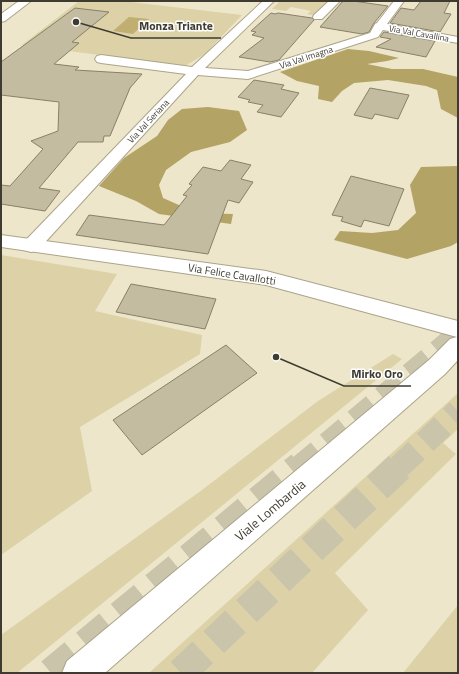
<svg xmlns="http://www.w3.org/2000/svg" width="459" height="674" viewBox="0 0 459 674" font-family="'Titillium Web',sans-serif">
<rect width="100%" height="100%" fill="#ede6ca"/>
<g fill="#ddd2a7">
<polygon points="79,1 122,1 242,15 205,54 185,66 22,45"/>
<polygon points="280,1 330,1 315,16 307,14 311,11 291,7 286,11 272,9"/>
<polygon points="1,255 117,274 95,311 202,335 200,354 80,427 92,491 1,555"/>
<polygon points="393,354 402,359 17,673 1,673 1,635 202,490 318,401"/>
<polygon points="458,393 458,429 443,443 456,454 335,573 368,610 312,673 149,673"/>
<polygon points="458,605 458,673 403,673"/>
</g>
<g fill="#b3a364">
<polygon points="348,49 369,51 399,58 387,61 367,64 392,69 423,69 458,77 458,118 441,109 437,90 426,86 388,80 354,83 342,91 332,102 318,99 319,86 297,81 280,72"/>
<polygon points="208,107 239,111 247,130 230,142 191,152 166,170 159,185 163,198 197,213 233,214 231,224 159,214 136,201 99,186 124,158 157,136 168,120 182,109"/>
<polygon points="458,166 458,242 451,246 407,259 334,240 340,231 372,233 398,230 416,213 410,185 421,167"/>
</g>
<polygon fill="#c0af71" points="129,17 149,19 133,34 113,31"/>
<g fill="#c3bca1" stroke="#888168">
<polygon points="343,1 353,1 388,6 374,23 369,32 362,34 320,27"/>
<polygon points="421,1 450,1 444,13 451,14 440,32 390,23 401,8 414,10"/>
<polygon points="75,8 109,12 72,42 79,43 54,64 79,67 75,70 142,74 130,88 110,136 104,136 103,142 78,142 39,188 60,191 45,211 1,204 1,185 10,186 43,149 31,141 58,131 59,102 1,95 1,62"/>
<polygon points="271,13 275,14 278,13 312,18 314,20 279,60 270,62 239,57 264,38 252,35 256,32 251,31"/>
<polygon points="384,32 435,41 426,57 376,47 391,39 380,37"/>
<polygon points="254,80 284,85 281,89 299,93 281,117 257,112 263,105 248,102 250,100 238,97"/>
<polygon points="370,88 409,95 398,119 375,114 372,119 354,115"/>
<polygon points="230,160 251,165 241,179 253,182 239,203 228,200 208,254 76,235 89,215 164,225 187,196 183,195 192,185 189,184 203,167 221,171"/>
<polygon points="351,176 404,189 389,226 364,220 361,227 341,221 343,217 332,215"/>
<polygon points="131,284 216,299 205,329 116,312"/>
<polygon points="226,345 257,373 142,455 113,420"/>
</g>
<g fill="none" stroke-linecap="round" stroke-linejoin="round">
<g stroke="#cac4ab" stroke-width="24" stroke-dasharray="24 12" stroke-linecap="butt">
<polyline points="300,467 458,335"/>
<polyline points="399,467 458,411"/>
</g>
<g stroke="#cac4ab" stroke-width="30" stroke-dasharray="30 15" stroke-linecap="butt">
<polyline points="51,673 301,466"/>
<polyline points="181,673 400,466"/>
</g>
<defs>
<g id="street">
<polygon points="19,1 31,1 5,21 1,22 1,14"/>
<polygon points="263,1 274,1 205,68 248,71 370,33 375,24 377,23 394,1 404,1 387,24 458,37 458,43 383,30 378,37 248,79 198,75 38,250 31,252 24,250 22,246 24,242 186,74 101,63 97,62 95,59 97,56 101,55 192,67"/>
<polygon points="329,1 340,1 322,19 314,19 313,17 314,15"/>
</g>
<polygon id="secondary" points="1,235 266,271 458,321 458,360 445,374 105,673 62,673 67,661 429,360 450,339 457,337 266,285 1,247"/>
</defs>
<use href="#street" stroke="#aba48a" stroke-width="2"/>
<use href="#secondary" stroke="#aba48a" stroke-width="2"/>
<use href="#street" fill="#fff" fill-rule="evenodd"/>
<use href="#secondary" fill="#fff" fill-rule="evenodd"/>
</g>
<g text-anchor="middle" dominant-baseline="central" stroke-width="3" stroke-linejoin="round" paint-order="stroke">
<g font-size="9" fill="#3e3b30" stroke="#fff">
<text transform="translate(419 33) rotate(10)">Via Val Cavallina</text>
<text transform="translate(306 57) rotate(-18)">Via Val Imagna</text>
<text transform="translate(148 121) rotate(-47)">Via Val Seriana</text>
</g>
<g font-size="11" fill="#3e3b30" stroke="#fff">
<text transform="translate(232 274) rotate(9)">Via Felice Cavallotti</text>
</g>
<g font-size="13" fill="#3e3b30" stroke="#fff">
<text transform="translate(270 510) rotate(-40)">Viale Lombardia</text>
</g>
</g>
<path fill="none" stroke="#3e3b30" stroke-width="1.5" d="M76 22L131 38H221M276 357L344 386H411"/>
<g fill="#3e3b30" stroke="#fff" stroke-width="1.5">
<circle cx="76" cy="22" r="4"/>
<circle cx="276" cy="357" r="4"/>
</g>
<g font-size="12" text-anchor="middle" font-weight="bold" fill="#3e3b30" stroke="#fff" stroke-width="3" stroke-linejoin="round" paint-order="stroke">
<text x="176" y="30">Monza Triante</text>
<text x="377" y="378">Mirko Oro</text>
</g>
<rect width="459" height="674" fill="none" stroke="#3e3b30" stroke-width="4"/>
</svg>
